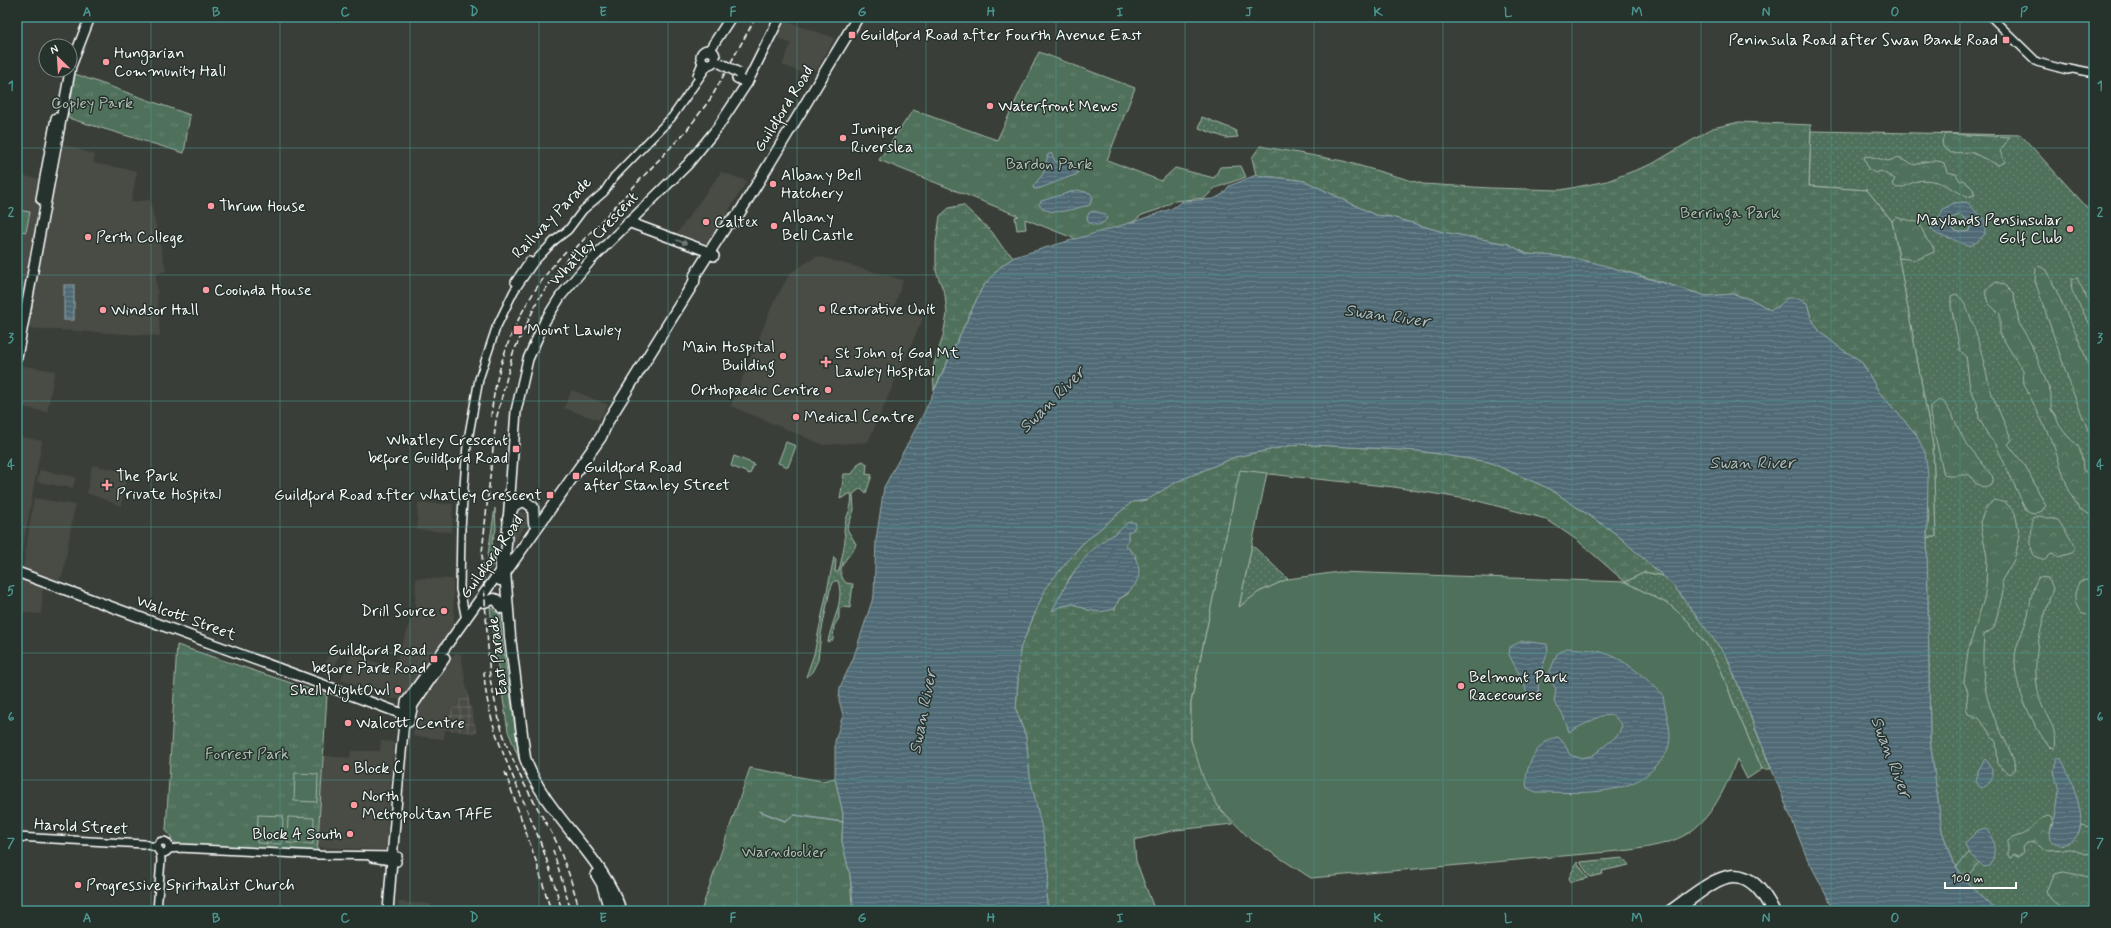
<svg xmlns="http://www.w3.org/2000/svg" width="2111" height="928" viewBox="0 0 2111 928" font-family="Mynerve,sans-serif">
<defs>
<pattern id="industrial-grid" width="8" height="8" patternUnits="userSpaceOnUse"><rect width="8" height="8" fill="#4a4b44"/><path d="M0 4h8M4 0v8" fill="none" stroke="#656660"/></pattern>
<pattern id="grass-dots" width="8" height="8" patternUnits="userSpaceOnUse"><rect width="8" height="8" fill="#4f705a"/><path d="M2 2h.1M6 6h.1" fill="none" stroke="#698573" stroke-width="1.8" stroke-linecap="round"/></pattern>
<pattern id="forest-crowns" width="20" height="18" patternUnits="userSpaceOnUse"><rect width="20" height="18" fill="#4f705a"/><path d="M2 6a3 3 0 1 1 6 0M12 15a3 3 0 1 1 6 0" fill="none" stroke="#698573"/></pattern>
<pattern id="wetland-marsh" width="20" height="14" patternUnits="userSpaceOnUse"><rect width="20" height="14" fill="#4f705a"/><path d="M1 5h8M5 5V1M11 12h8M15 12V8" fill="none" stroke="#698573"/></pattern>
<pattern id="park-tufts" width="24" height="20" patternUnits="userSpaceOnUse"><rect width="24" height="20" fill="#4f705a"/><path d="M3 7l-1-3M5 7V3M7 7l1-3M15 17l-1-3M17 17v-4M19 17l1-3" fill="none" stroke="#698573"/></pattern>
<pattern id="water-rules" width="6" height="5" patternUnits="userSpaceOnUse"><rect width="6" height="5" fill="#4f6b75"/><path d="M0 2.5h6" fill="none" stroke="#69818a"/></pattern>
</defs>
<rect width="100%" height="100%" fill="#393f38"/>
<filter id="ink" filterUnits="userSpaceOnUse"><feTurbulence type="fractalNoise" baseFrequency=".025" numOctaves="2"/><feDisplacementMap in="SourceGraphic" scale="8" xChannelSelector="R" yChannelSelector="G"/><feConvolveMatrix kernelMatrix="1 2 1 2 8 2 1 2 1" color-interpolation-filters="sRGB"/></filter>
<g filter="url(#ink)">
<g fill="#4a4b44">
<polygon points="784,21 835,38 817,69 806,74 782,65 791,44 776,37"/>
<polygon points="63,144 95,155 93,163 137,171 131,202 150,200 166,271 156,274 160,336 25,328 31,294 17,292 17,175 57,182"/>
<polygon points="721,172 747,181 708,244 677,233"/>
<polygon points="817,256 903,280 894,308 923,318 868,442 824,445 731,406 773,304 790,273"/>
<polygon points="18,365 55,371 47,412 17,406"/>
<polygon points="572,390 608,405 599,420 564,408"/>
<polygon points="17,436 42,441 20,564 17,565"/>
<polygon points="92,465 127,472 121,506 87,493"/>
<polygon points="40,470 76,477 73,488 37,482"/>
<polygon points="34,498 75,505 63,574 58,581 23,568"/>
<polygon points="418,503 453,504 452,532 417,530"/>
<polygon points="515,510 532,515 513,546 511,546"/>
<polygon points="17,577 40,585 43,588 41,614 17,612"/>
<polygon points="416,578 453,579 454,627 428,664 400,699 392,699 341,680 352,653 393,669 415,609"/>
<polygon points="332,646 342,649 331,677 322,674"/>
<polygon points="455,653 461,654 467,691 446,717 444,739 413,736 416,708"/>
<polygon points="381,741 394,742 387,823 387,850 317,847 324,756 350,758 351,751 380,751"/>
<polygon points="399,902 431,904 431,911 398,911"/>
</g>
<polygon fill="url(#industrial-grid)" points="467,691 477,733 445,730 446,717"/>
<g fill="url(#grass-dots)" stroke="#a7b8ac">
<polygon points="1202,117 1235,130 1238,137 1226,138 1199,128"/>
<polygon points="1811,131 2021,135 2094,215 2094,911 1996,911 1972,888 1953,863 1942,831 1930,740 1927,537 1936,537 1933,446 1892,221 1867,190 1809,186"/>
<path d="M863 461 867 464 866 474 872 475 866 493 861 488 853 494 854 510 847 529 856 544C853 556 831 566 846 583L853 584 850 608 843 607 839 609V618L834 626 833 640 828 642C831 622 845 602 838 581H834L830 590 821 634 818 660 811 674 806 677 814 654 834 557 836 560 835 572H838C840 569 845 543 845 539 845 536 844 533 844 530 845 516 854 507 851 493L840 499 844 474H852L859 463Z"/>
<polygon points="1252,545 1288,579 1259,592 1239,607"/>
<polygon points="1645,572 1663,576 1673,585 1727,657 1771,769 1762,769 1733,702 1721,670 1706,644 1688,621 1670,605 1625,582"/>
<polygon points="1623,858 1629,865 1602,871 1603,874 1590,877 1580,862"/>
<polygon points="1577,862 1588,878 1570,882 1569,878"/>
</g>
<g fill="url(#forest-crowns)" stroke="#a7b8ac">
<polygon points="1946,134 2010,137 2000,151 2005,162 1998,165 1971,152 1951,153 1943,147 1942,140"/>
<path d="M1869 156 1888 161 1898 158 1915 165C1923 161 1936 159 1944 163L1947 172 1956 174 1960 181 1964 180 1973 189 1975 195 1967 197C1952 189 1936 177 1917 181 1909 183 1908 187 1897 188L1892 184 1895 179 1881 171 1875 173 1868 169 1864 157Z"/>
<path d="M1960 215 1971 223 1969 231C1958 234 1948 231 1951 218Z"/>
<path d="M1896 217C1904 221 1911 219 1919 223L1927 240 1934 248V252L1916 260 1899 258 1892 221Z"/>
<polygon points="2038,266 2047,270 2081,345 2094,380 2094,445 2072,390 2035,281 2036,268"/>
<polygon points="2077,278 2094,312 2094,332 2072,291 2071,279"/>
<path d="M1997 282 2004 285 2014 295 2019 323 2031 344 2051 393V410C2058 416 2056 422 2062 429 2077 450 2081 439 2083 470L2094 479V532L2091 526 2093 516 2079 509 2068 488 2053 444 2024 384 2023 371 2000 334V314L1988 303 1985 292 1992 284Z"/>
<path d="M1956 294C1974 305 1985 375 1993 397 1999 411 2005 425 2012 440L2008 444 2026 467 2046 506 2042 511 2034 514 2026 510 1995 443 1989 437 1979 418 1977 403 1970 389 1966 356 1960 350 1951 306V296Z"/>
<path d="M1939 400 1943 401 1952 415 1964 440 1993 477 1991 485 1985 488 1975 483 1970 475C1960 474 1952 478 1944 475L1930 414V407Z"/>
<path d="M1995 500 2006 503 2015 513 2020 536 2014 560 2002 580 2003 592 1994 628 1984 635C1982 660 1982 688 1992 712 1999 731 2011 748 2016 769L2010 774 1998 765 1996 742 1979 718 1968 714 1966 708 1968 692 1964 682 1968 651 1984 599 1986 586 1987 557 1980 522 1986 507Z"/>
<polygon points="495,508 496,530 492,542 494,550 492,566 488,570 488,554"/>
<path d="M2039 516 2058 520 2076 547 2072 553 2058 557 2052 553 2045 560 2034 556C2028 543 2033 533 2032 518Z"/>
<path d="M2039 577 2048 578 2053 588C2042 623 2029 662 2040 699 2045 718 2058 726 2055 748L2049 747C2032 723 2010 681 2016 650 2019 638 2025 627 2028 615 2031 602 2031 588 2039 577Z"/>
<path d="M2094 579V615L2082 614C2073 603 2073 593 2080 581Z"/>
<polygon points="490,606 495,612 500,612 502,639 519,754 524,769 523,769 508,731 493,635"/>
<path d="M2048 816 2053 818 2050 833 2078 834 2081 825 2094 828V853L2085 854 2071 849 2045 850 2034 842 2027 843 2022 847 2023 853 2018 857 2013 855 2011 858 2008 856V841C2013 836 2019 837 2025 833 2037 826 2032 821 2048 816Z"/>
<path d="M2064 872 2094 878V911C2073 911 2057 913 2046 891L2054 874Z"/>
</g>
<g fill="url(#wetland-marsh)" stroke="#a7b8ac" fill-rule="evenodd">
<polygon points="1739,122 1811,125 1809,186 1867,190 1892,221 1933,446 1936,537 1927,537 1929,514 1916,434 1879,392 1861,361 1840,348 1820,332 1811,318 1807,303 1787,298 1778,308 1770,310 1755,301 1734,294 1706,296 1639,275 1570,257 1527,254 1508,244 1443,232 1391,217 1375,215 1305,181 1256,175 1252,158 1260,146 1343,161 1423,184 1490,188 1561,190 1607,181 1652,164 1713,128"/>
<polygon points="963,205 992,232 1003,248 1014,257 1000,267 982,288 934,390 933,368 943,336 947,314 945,295 936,271 936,243 940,216 949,208"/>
<path d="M1298 444 1419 451 1489 462 1550 489 1615 533 1663 576 1645 572 1625 582 1577 540 1546 519 1478 501 1394 487 1240 471 1191 703V740L1218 806 1233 824 1176 830 1134 840 1136 861 1155 911H1048L1046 896 1049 873 1030 777 1026 737 1016 710 1020 649 1046 587 1082 544 1132 502 1147 500 1176 482 1235 457ZM1127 523 1128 541 1125 545 1136 555 1128 594 1119 599 1115 609 1088 610 1074 604 1062 606 1053 610 1070 577 1097 546 1122 529Z"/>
<polygon points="1969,853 1979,862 1965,879 1956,866"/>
</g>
<g fill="url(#park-tufts)" stroke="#a7b8ac">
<polygon points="1039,52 1135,88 1107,160 1161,181 1175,168 1214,178 1220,167 1241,166 1246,177 1215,188 1205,198 1174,201 1160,209 1142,215 1133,222 1078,240 1025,219 1026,229 1017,230 1015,217 1019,216 879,160 913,110 997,140"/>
<polygon points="75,74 190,115 184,153 68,118"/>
<polygon points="177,645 327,695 317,855 179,848 166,830"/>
<polygon points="750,768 822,781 835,778 843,814 842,841 850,875 852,907 850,911 701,911"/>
</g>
<g fill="#4f705a" stroke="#a7b8ac">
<polygon points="17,210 30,212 26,232 17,230"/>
<polygon points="786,442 796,446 788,467 778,463"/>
<polygon points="734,456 754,464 750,474 731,466"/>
<path d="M1240 470 1267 473 1239 607 1259 592 1288 579 1339 572 1625 582 1670 605 1688 621 1706 644 1721 670 1733 702 1762 769 1747 779 1737 759C1726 786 1712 820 1685 835 1669 844 1650 847 1631 850L1311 878 1249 838 1218 806 1204 780 1191 740V703Z"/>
<polygon points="295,773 318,774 317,802 294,801"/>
<polygon points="258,815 283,816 282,844 257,843"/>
<polygon points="288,817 314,818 313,844 287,843"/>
</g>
<g fill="url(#water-rules)" stroke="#95a6ac" fill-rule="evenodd">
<polygon points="1051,153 1055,161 1075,166 1078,170 1077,174 1038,189 1034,189 1033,186 1043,174 1048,155"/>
<polygon points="1256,175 1305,181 1375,215 1391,217 1443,232 1508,244 1527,254 1570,257 1603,265 1706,296 1734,294 1755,301 1770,310 1778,307 1787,298 1799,298 1807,303 1811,318 1820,332 1840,348 1861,361 1879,392 1916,434 1925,453 1928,475 1927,537 1930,740 1942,831 1953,863 1972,888 1996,911 1835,911 1807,858 1727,657 1673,585 1615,533 1550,489 1489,462 1419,451 1298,444 1235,457 1176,482 1147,500 1132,502 1082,544 1046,587 1020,649 1016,710 1026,737 1030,777 1045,842 1049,873 1046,896 1048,911 854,911 850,875 842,841 843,814 835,778 835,741 843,715 839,700 840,687 853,659 874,595 876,540 884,487 921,419 982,288 1000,267 1014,257 1133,222 1171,209 1183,201 1214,199 1223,194 1229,186"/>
<path d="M1077 190 1090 193 1093 197 1090 205C1075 208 1048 219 1039 204L1041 201Z"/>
<path d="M1967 202 1985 221V234C1967 252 1970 246 1950 238 1942 235 1937 237 1931 229L1932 223 1939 219 1943 209 1954 203ZM1960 215 1971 223 1969 231C1958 234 1948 231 1951 218Z"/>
<path d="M1093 211 1105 214 1107 218C1103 226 1095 227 1088 222L1087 217 1089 213Z"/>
<rect x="64" y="285" width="10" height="35"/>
<path d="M1131 522 1136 523 1133 530 1128 532V541L1125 545C1145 564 1144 584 1119 599L1115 609 1100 612 1088 610 1074 604 1062 606 1052 611C1064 588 1077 562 1098 545 1107 537 1119 533 1127 523Z"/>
<polygon points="1522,641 1547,644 1548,651 1538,681 1539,699 1528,699 1524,683 1509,655 1510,647"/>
<path d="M1567 648C1578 649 1590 649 1601 652 1625 658 1645 678 1663 694 1664 709 1670 721 1670 736 1670 748 1665 756 1658 764 1629 799 1576 792 1536 792L1527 788C1522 770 1538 739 1558 737L1564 743 1570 755 1580 758 1592 756 1618 735 1622 725 1613 715 1601 716 1569 732 1563 715 1554 702 1556 689 1548 676 1557 654Z"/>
<path d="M2057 758 2061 759 2065 766C2072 784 2095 832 2068 843 2062 846 2055 844 2051 840L2050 833 2056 813 2059 791 2054 771Z"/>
<path d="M1985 759C1995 767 1995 785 1981 788L1976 782 1978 771Z"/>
<path d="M1984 828 1988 830C1995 842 1997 855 1989 866L1984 867C1976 860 1967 854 1965 843L1977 831Z"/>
</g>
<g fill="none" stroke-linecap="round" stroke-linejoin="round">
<polyline stroke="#95a6ac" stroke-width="1.5" points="759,811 785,821 794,815 843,822"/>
<defs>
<g id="minor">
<polyline points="1991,17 2037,62 2067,70 2072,69"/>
<polyline points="2069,68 2094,73"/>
<polyline points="697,75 703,61"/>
<polyline points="515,282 529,261"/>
<polyline points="466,620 460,589 461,528 467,445 479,379 496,328 514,291 534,262 555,240 568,230 583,210 604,192 614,177 672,117 709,64"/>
<polyline points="17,837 144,844 158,848"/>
<circle cx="163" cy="847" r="6"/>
<polyline points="169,849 179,848 319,855 398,856"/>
<polyline points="372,858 397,862"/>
<polyline points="157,911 161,860 160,851"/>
<path d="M1667 911C1711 880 1744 845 1776 911"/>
<path d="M1678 911C1716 884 1741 854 1770 911"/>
</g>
<g id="major">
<circle cx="708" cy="57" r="7"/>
<polyline points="709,51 731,17"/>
<polyline points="737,78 747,83"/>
<polyline points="41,199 56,118"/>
<polyline points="628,222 704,250 714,256"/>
<polyline points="17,357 71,66 90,17"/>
<polyline points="505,564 516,411 528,359 545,321 560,297 591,260 688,164 718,127 747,83 780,17"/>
<polyline points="17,572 408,716"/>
<polyline points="409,722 413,705 445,658"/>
<polyline points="388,911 398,783 406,702 500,571 500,556"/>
</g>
<g id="highway">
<polyline points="734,222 858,17"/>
<polyline points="508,519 514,505 524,501 533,507 534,523"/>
<path d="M505 571 510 637 525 758C545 816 602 853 621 911"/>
<polyline points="500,580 601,437 608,421 694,282 695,275 728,223 735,217"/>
<polyline points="484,602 494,599 497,600 502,608"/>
<polyline points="596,874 602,884 610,911"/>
</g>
</defs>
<use href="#minor" stroke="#fff" stroke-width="10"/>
<use href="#major" stroke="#fff" stroke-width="12"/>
<use href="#highway" stroke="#fff" stroke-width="13"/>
<use href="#minor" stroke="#26332d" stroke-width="7"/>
<use href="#major" stroke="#26332d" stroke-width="9"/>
<use href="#highway" stroke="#26332d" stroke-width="10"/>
<g stroke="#fff" stroke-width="1.5" stroke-dasharray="6 3" stroke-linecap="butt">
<path d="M491 417C497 354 523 297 566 251"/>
<path d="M484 671C486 726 513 774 533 824 545 852 554 881 562 911"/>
<polyline points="505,772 536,861 551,911"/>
<polyline points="553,850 571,911"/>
<polyline points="580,911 569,874 556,841 523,782 507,746 500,724 490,679 482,553 496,420 513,353 538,300 572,252 687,130 711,98 756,17"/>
</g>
<defs>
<polyline id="major-bridge" points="720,63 739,73"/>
</defs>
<use href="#major-bridge" stroke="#fff" stroke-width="12" stroke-linecap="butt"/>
<use href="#major-bridge" stroke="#26332d" stroke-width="9"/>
</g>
<defs><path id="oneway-solid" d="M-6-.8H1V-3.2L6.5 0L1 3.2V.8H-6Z"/></defs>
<use fill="#727a76" href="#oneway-solid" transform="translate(682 242) rotate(20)"/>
</g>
<path fill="none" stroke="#4b9892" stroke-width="1" stroke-opacity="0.55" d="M151 17V911M280 17V911M410 17V911M539 17V911M668 17V911M797 17V911M926 17V911M1056 17V911M1185 17V911M1314 17V911M1443 17V911M1572 17V911M1701 17V911M1831 17V911M1960 17V911M17 148H2094M17 275H2094M17 401H2094M17 527H2094M17 653H2094M17 780H2094"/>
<g fill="#ff9aa2" stroke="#26332d" stroke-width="1.5">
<rect x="848" y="31" width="8" height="8" rx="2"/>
<rect x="2002" y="36" width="8" height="8" rx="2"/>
<circle cx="106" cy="62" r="4"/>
<circle cx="990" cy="106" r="4"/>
<circle cx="843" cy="138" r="4"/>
<circle cx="773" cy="184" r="4"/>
<circle cx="211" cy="206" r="4"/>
<circle cx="706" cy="222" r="4"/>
<circle cx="774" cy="226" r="4"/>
<circle cx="2070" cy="229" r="4"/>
<circle cx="88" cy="237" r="4"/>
<circle cx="206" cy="290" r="4"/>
<circle cx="822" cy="309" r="4"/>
<circle cx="103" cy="310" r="4"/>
<rect x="513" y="325" width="10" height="10" rx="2"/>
<circle cx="783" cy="356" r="4"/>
<path d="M824 356h4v4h4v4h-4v4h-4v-4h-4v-4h4z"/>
<circle cx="828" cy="390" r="4"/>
<circle cx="796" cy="417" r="4"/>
<rect x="512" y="445" width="8" height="8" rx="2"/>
<rect x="572" y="472" width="8" height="8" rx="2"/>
<path d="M105 479h4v4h4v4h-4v4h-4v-4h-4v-4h4z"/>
<rect x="546" y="491" width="8" height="8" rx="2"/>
<circle cx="444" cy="611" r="4"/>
<rect x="430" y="655" width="8" height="8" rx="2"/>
<circle cx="1461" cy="686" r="4"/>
<circle cx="398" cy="690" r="4"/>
<circle cx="348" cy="723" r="4"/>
<circle cx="346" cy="768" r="4"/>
<circle cx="354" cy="805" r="4"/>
<circle cx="350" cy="834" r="4"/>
<circle cx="78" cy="885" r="4"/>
</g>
<g text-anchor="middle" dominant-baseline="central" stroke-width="3" stroke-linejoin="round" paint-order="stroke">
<g font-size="16" fill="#fff" stroke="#26332d" text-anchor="start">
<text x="860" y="35">Guildford Road after Fourth Avenue East</text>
<text x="1998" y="40" text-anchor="end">Peninsula Road after Swan Bank Road</text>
<text x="114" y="53">Hungarian<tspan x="114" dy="18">Community Hall</tspan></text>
<text x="998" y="106">Waterfront Mews</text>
<text x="851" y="129">Juniper<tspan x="851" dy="18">Riverslea</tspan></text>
<text x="781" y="175">Albany Bell<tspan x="781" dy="18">Hatchery</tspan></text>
<text x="219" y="206">Thrum House</text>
<text x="782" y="217">Albany<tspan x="782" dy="18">Bell Castle</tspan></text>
<text x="2062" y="220" text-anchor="end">Maylands Pensinsular<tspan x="2062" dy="18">Golf Club</tspan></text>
<text x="714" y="222">Caltex</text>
<text x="96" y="237">Perth College</text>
<text x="214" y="290">Cooinda House</text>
<text x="830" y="309">Restorative Unit</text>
<text x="111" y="310">Windsor Hall</text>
<text x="527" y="330">Mount Lawley</text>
<text x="775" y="347" text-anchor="end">Main Hospital<tspan x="775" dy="18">Building</tspan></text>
<text x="835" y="353">St John of God Mt<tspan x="835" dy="18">Lawley Hospital</tspan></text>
<text x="820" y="390" text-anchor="end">Orthopaedic Centre</text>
<text x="804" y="417">Medical Centre</text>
<text x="508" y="440" text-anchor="end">Whatley Crescent<tspan x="508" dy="18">before Guildford Road</tspan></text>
<text x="584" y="467">Guildford Road<tspan x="584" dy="18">after Stanley Street</tspan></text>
<text x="116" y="476">The Park<tspan x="116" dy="18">Private Hospital</tspan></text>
<text x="542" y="495" text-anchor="end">Guildford Road after Whatley Crescent</text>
<text x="436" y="611" text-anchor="end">Drill Source</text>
<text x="426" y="650" text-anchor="end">Guildford Road<tspan x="426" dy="18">before Park Road</tspan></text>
<text x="1469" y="677">Belmont Park<tspan x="1469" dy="18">Racecourse</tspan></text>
<text x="390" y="690" text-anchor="end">Shell NightOwl</text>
<text x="356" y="723">Walcott Centre</text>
<text x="354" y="768">Block C</text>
<text x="362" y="796">North<tspan x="362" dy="18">Metropolitan TAFE</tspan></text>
<text x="342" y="834" text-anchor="end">Block A South</text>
<text x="86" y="885">Progressive Spiritualist Church</text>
</g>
<g font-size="16" fill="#b0bfb5" stroke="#26332d">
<text x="92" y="103">Copley Park</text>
<text x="1049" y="164">Bardon Park</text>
<text x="1730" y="213">Berringa Park</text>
<text x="247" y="754">Forrest Park</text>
<text x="784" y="852">Warndoolier</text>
</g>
<g font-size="16" fill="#fff" stroke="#26332d">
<text transform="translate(784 109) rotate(-58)">Guildford Road</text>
<text transform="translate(552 218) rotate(-46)">Railway Parade</text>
<text transform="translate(594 239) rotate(-47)">Whatley Crescent</text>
<text transform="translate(492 557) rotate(-55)">Guildford Road</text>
<text transform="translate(186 618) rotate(20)">Walcott Street</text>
<text transform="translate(498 656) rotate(-97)">East Parade</text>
<text transform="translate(81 827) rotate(3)">Harold Street</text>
</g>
<g font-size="17" font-style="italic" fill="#b0bcc1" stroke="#26332d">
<text transform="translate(1387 316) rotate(8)">Swan River</text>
<text transform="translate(1052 400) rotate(-45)">Swan River</text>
<text x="1752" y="463">Swan River</text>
<text transform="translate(923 712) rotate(-79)">Swan River</text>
<text transform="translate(1891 757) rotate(69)">Swan River</text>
</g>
</g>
<rect width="2111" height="928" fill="none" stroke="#26332d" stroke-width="44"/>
<g transform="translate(58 58) rotate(335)"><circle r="19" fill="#26332d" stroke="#7d8581"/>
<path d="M0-3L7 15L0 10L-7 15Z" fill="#ff9aa2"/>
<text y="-6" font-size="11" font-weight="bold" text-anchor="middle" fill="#ffffff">N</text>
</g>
<path d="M1945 882v6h71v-6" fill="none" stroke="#ffffff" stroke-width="2"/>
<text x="1951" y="882" font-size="12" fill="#ffffff" stroke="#26332d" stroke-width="3" paint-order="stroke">100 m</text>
<rect x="22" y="22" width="2067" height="884" fill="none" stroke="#4b9892" stroke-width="1.5"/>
<g font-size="13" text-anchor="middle" font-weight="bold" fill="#4b9892">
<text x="87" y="16">A</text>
<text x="216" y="16">B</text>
<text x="345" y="16">C</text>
<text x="474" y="16">D</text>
<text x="603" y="16">E</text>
<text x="733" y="16">F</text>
<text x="862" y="16">G</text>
<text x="991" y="16">H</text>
<text x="1120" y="16">I</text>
<text x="1249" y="16">J</text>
<text x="1378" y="16">K</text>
<text x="1508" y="16">L</text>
<text x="1637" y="16">M</text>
<text x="1766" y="16">N</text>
<text x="1895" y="16">O</text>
<text x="2024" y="16">P</text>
<text x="11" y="90">1</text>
<text x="2100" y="90">1</text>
<text x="11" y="216">2</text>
<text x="2100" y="216">2</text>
<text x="11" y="342">3</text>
<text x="2100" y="342">3</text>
<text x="11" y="469">4</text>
<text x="2100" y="469">4</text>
<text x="11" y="595">5</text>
<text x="2100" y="595">5</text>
<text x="11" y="721">6</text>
<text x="2100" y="721">6</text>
<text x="11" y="847">7</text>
<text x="2100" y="847">7</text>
<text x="87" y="922">A</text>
<text x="216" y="922">B</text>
<text x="345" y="922">C</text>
<text x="474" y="922">D</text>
<text x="603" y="922">E</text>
<text x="733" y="922">F</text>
<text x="862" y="922">G</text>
<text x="991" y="922">H</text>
<text x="1120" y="922">I</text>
<text x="1249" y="922">J</text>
<text x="1378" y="922">K</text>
<text x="1508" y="922">L</text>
<text x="1637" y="922">M</text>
<text x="1766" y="922">N</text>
<text x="1895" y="922">O</text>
<text x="2024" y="922">P</text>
</g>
</svg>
